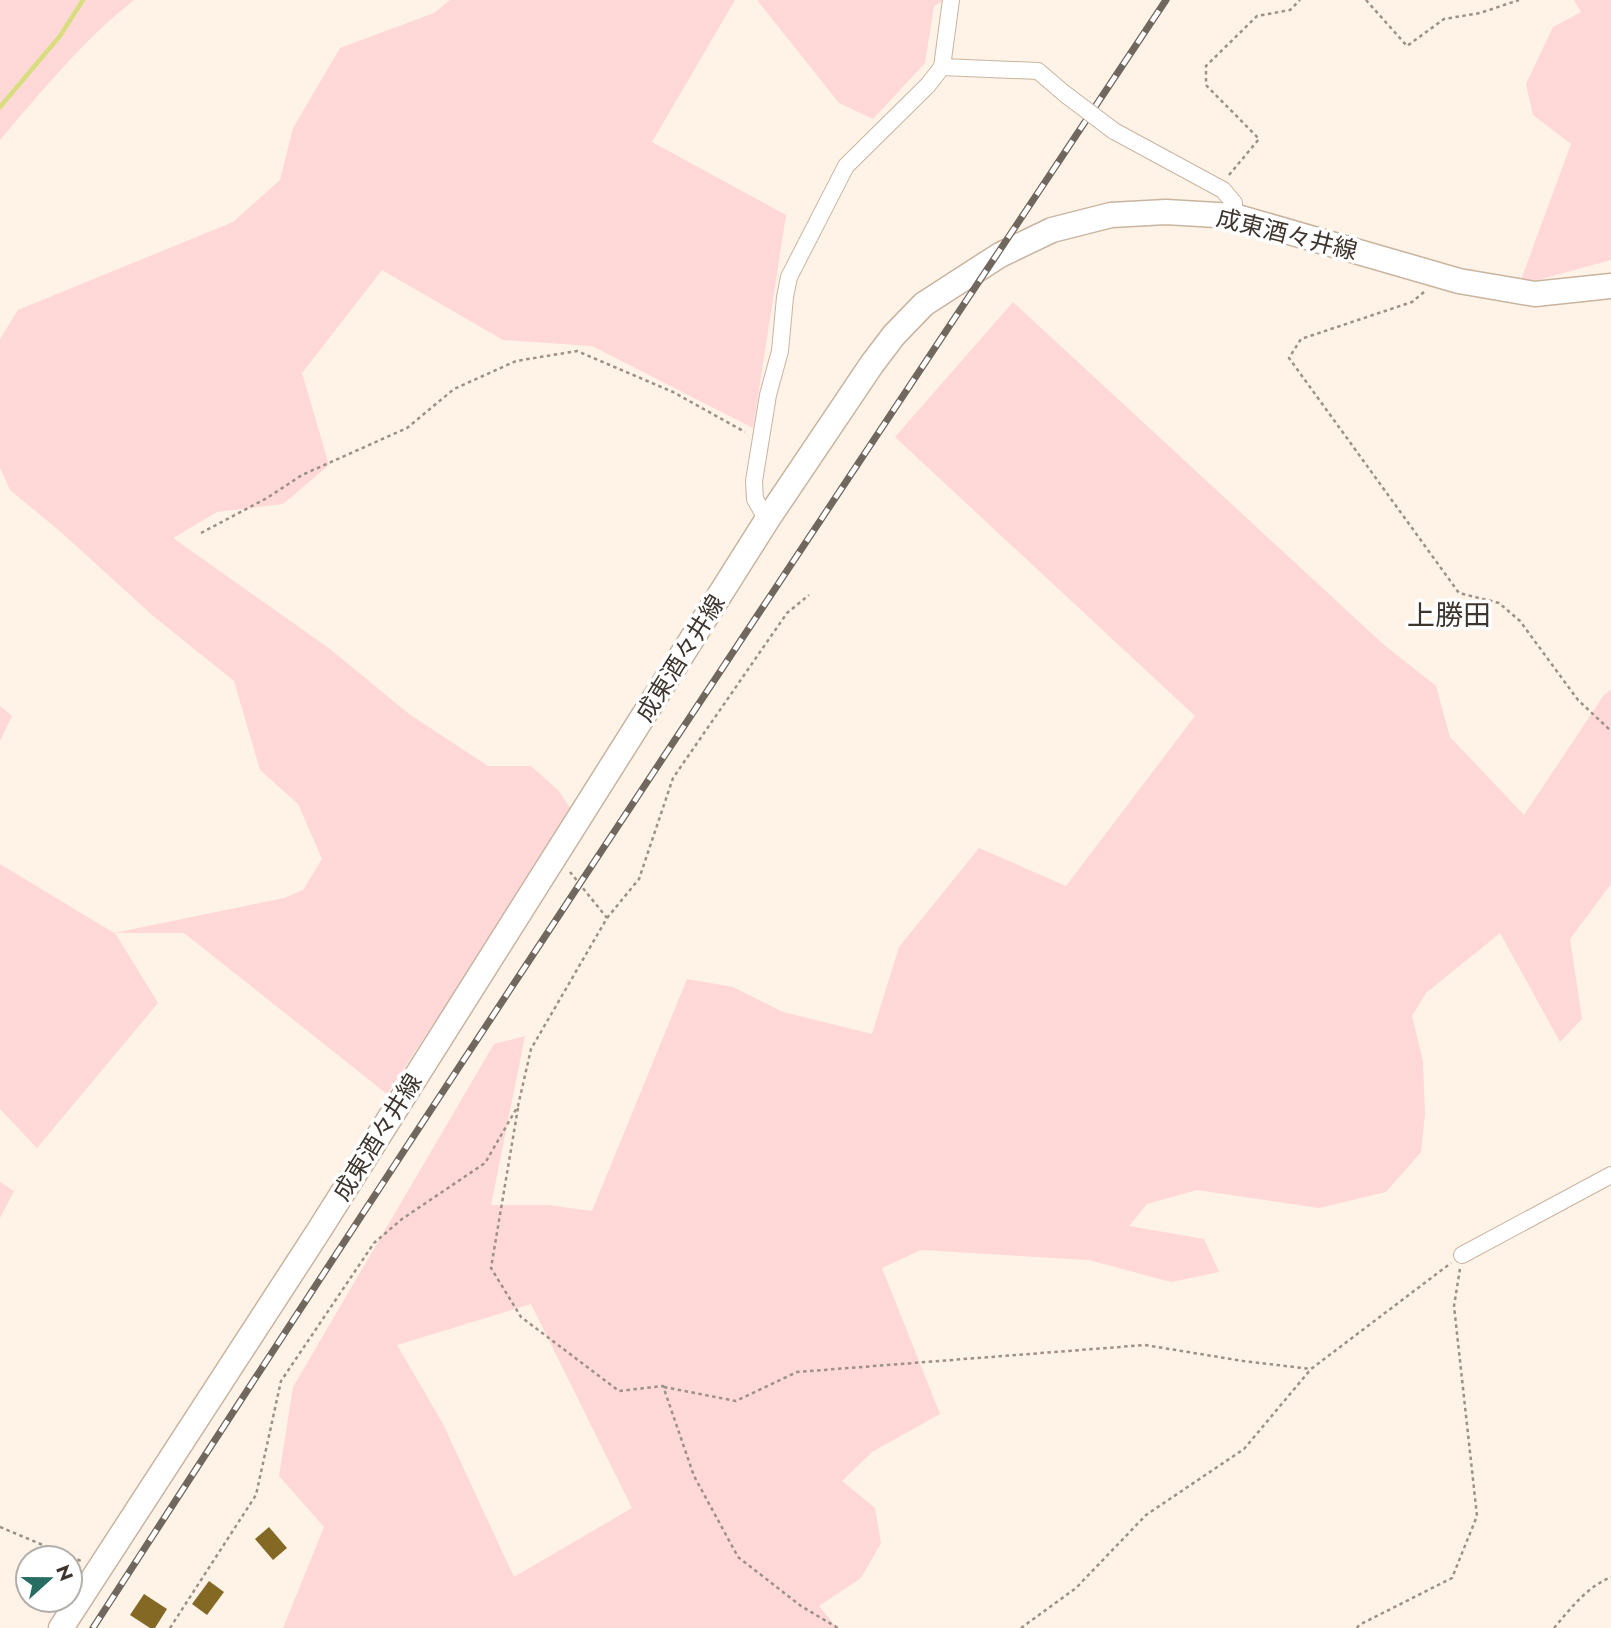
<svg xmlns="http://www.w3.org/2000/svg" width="1611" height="1628" viewBox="0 0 1611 1628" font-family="Jost,'Noto Sans JP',sans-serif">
<rect width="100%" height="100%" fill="#fff2e6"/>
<g fill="#ffd8d7" fill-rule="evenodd">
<path d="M0 0H134C83 40 42 91 0 140Z"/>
<polygon points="450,0 735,0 652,142 786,215 753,428 592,346 503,340 382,270 302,373 329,465 283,504 217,512 173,538 330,649 409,714 488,766 531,766 559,791 570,808 565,845 494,932 387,1094 184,933 115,933 158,1003 37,1148 0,1109 0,864 114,933 284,898 303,890 322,859 298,804 260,770 234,681 152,615 62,533 10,490 0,468 0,339 18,310 233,222 280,180 293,128 340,48 434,13"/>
<polygon points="757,0 945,0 934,6 925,63 873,119 839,103"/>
<polygon points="1574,0 1611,0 1611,260 1519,285 1571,144 1533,115 1526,84 1553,27 1581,12"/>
<path d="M1013 302 1383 644 1436 686 1450 737 1524 815 1604 695 1611 690V884L1570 939 1582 1019 1560 1042 1500 933 1426 993 1412 1016 1423 1062 1425 1114 1421 1152 1386 1192 1319 1208 1197 1190 1147 1204 1129 1226 1204 1239 1219 1272 1171 1282 1089 1260 921 1250 882 1268 940 1414 872 1452 842 1481 875 1508 881 1543 861 1578 819 1606 837 1628H283L324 1527 279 1476 293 1387 494 1044 525 1036 491 1205H548L592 1211 687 979 733 987 783 1012 872 1034 899 947 979 848 1066 886 1195 716 895 437ZM531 1304 632 1508 514 1577 443 1424 397 1345Z"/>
<polygon points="0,706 12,716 0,741"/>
<polygon points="0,1182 14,1191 0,1218"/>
</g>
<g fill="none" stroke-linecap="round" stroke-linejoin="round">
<polyline stroke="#d8dd80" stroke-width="4.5" points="0,107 60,36 83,0"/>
</g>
<g fill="#836923">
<polygon points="269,1527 287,1548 273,1560 255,1539"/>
<polygon points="209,1581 224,1592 207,1615 192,1604"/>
<polygon points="144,1594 167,1609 155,1628 150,1628 130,1615"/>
</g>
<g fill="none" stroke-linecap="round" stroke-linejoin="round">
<defs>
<g id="minor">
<polyline points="942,67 1038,71 1065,94"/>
<polyline points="1114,131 1223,190 1234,203 1234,216"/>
<polyline points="767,520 755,499 754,481 768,395 780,351 785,297 789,277 846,166 928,85 942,67 951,0"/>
<polyline points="1462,1255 1611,1175"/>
</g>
<polyline id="primary" points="61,1628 318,1232 767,520 872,364 894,335 924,304 1000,255 1052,230 1111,215 1166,212 1234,216 1459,281 1535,294 1611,286"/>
</defs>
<use href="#minor" stroke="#c8b4a0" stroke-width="18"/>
<use href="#primary" stroke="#c8b4a0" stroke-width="27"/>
<g stroke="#9b9187" stroke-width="2.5" stroke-dasharray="3.5 3.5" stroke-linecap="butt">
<polyline points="1366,0 1407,46 1444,19 1480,13 1519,0"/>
<polyline points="1229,175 1259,139 1206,85 1206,66 1257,16 1290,10 1300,0"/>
<polyline points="1424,292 1412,302 1301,339 1289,358 1459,593 1499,603 1520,621 1578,700 1611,731"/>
<polyline points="201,533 267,498 302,475 407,428 454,389 516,361 577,351 673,392 745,432"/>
<polyline points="607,918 639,879 673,778 787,613 809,595"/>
<polyline points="518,1108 491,1268 521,1317 619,1391 663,1386 694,1476 738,1557 801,1606 838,1628"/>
<polyline points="664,1387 736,1401 797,1372 1145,1345 1243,1361 1311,1369"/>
<polyline points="0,1527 81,1561"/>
<polyline points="170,1628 256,1495 281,1381 374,1243 402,1219 485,1163 518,1106 531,1049 607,918 570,872"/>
<polyline points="1021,1628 1076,1588 1146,1515 1244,1449 1311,1369 1451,1263"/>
<polyline points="1357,1628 1359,1625 1452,1578 1477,1516 1454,1306 1460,1269"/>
<path d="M1554 1628C1571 1608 1587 1587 1611 1577"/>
</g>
<use href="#minor" stroke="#fff" stroke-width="16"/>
<use href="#primary" stroke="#fff" stroke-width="24"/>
<defs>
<path id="rail" d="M93 1628C446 1082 806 542 1166 0"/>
</defs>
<use href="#rail" stroke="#70675e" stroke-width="7"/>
<use href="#rail" stroke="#fff" stroke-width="4.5" stroke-dasharray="13" stroke-linecap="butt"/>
<defs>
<polyline id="minor-bridge" points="1065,94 1114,131"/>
</defs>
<use href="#minor-bridge" stroke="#c8b4a0" stroke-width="18" stroke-linecap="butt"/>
<use href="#minor-bridge" stroke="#fff" stroke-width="16"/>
</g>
<g text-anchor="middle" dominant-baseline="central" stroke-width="7" stroke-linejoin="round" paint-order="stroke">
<g font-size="24" fill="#3e362e" stroke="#fff">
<text transform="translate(1287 234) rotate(14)">成東酒々井線</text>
<text transform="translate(680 658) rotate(-58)">成東酒々井線</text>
<text transform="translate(377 1137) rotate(-58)">成東酒々井線</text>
</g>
<g font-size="28" fill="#3e362e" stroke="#fff">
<text x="1449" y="615">上勝田</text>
</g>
</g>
<g transform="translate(49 1579) rotate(69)"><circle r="33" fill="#ffffff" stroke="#b2afab" stroke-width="2"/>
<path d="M0-5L12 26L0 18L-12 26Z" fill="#286d61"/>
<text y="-10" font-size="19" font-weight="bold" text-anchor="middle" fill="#3e362e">N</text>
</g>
</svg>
